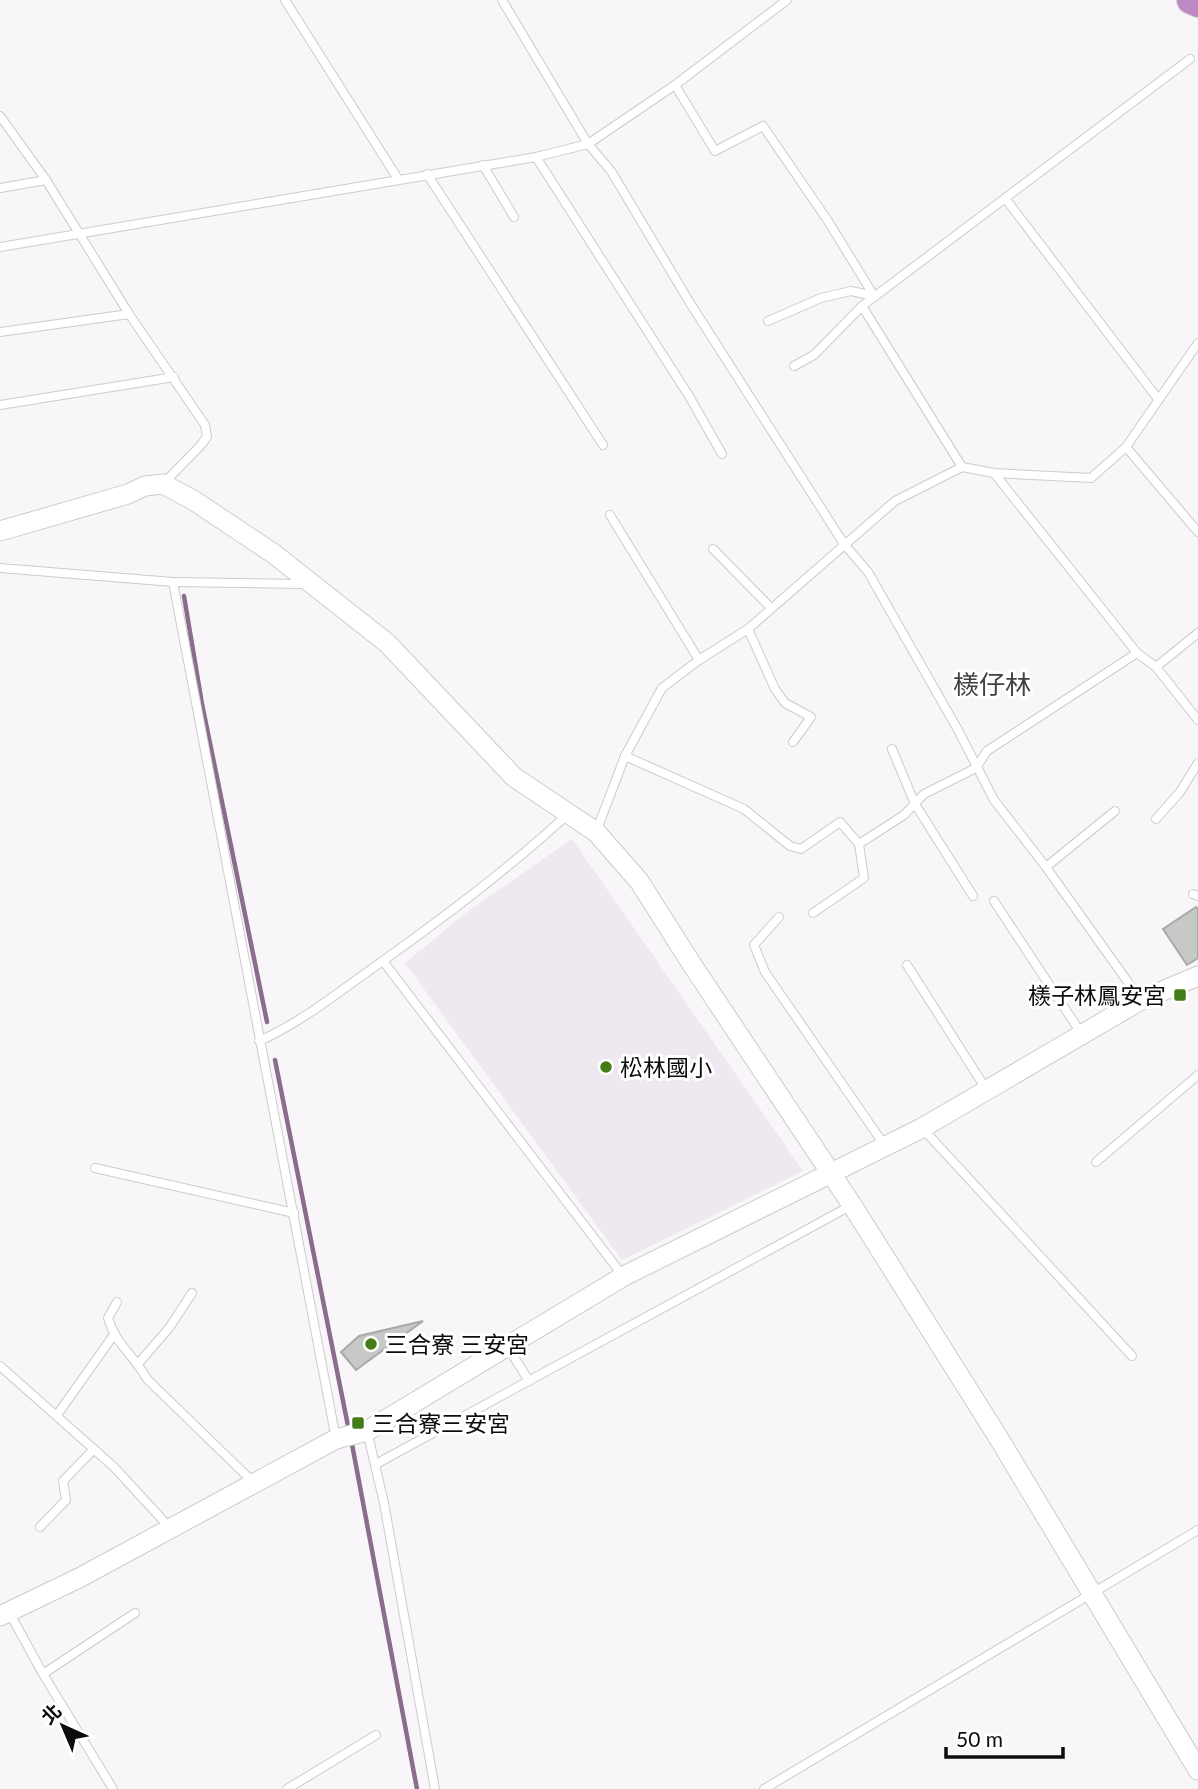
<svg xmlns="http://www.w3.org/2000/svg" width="1198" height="1789" viewBox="0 0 1198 1789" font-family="Lato,'Noto Sans TC',sans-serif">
<rect width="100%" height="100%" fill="#f8f6f9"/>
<polygon fill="#f0e8f0" points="572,839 803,1171 622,1260 405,963 467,912"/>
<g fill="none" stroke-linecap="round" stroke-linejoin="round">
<g stroke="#8a6d8d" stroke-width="4.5">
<polyline points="184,596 202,704 267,1022"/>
<polyline points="275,1060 349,1431"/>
<polyline points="351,1439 417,1789"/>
</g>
</g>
<g fill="#c7c9c6" stroke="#a9aaa8" stroke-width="2">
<polygon points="1196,907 1198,909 1198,958 1187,965 1163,929"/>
<polygon points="423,1321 356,1370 341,1352 359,1336"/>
</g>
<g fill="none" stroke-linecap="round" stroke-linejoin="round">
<defs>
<g id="service">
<polyline points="285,0 398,179"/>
<polyline points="502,0 588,144 611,171 690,303 844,544 868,572 958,730 994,800 1046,867 1140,999"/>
<polyline points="675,85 715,151 763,126 828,221 874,296 851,291 821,298 768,321"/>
<polyline points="0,116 46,180 129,314 205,425 207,437 201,445 165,482"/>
<polyline points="536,157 689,396 722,454"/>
<polyline points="483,165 514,217"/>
<polyline points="427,174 603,445"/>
<polyline points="0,188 46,180"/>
<polyline points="1005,198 1158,399"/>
<polyline points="0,247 536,157 588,144 675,85 787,0"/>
<polyline points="0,332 129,314"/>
<polyline points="794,366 814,355 862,306"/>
<polyline points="0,405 174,377"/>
<polyline points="1126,447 1198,532"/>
<polyline points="962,467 862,306 1190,59"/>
<polyline points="994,473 1137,653 1156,667 1198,720"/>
<polyline points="610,515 699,660"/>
<polyline points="713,549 771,608"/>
<polyline points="0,568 173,582 304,584"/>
<polyline points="173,582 336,1439"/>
<polyline points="748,629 775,689 785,703 811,717 793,742"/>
<polyline points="1156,667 1198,633"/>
<polyline points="892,749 915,804 973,896"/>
<polyline points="625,756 744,809 790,846 801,849 840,822 859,844 904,815 924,794 976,768 987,751 1137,653"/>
<polyline points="1156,819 1180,792 1198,763"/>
<polyline points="596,832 625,756 662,688 699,660 748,629 895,501 962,467 994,473 1091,478 1126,447 1198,343"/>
<polyline points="1046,867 1115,811"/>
<polyline points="1193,894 1198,896"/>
<polyline points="994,901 1081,1033"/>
<polyline points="813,913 864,878 859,844"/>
<polyline points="779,917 754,945 765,972 885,1146"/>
<polyline points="383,961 623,1276"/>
<polyline points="907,965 986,1089"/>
<path d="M259 1041C298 1024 332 997 366 973 436 923 504 873 567 815"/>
<polyline points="923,1129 1132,1356"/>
<polyline points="1096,1162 1198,1075"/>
<polyline points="95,1168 294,1213"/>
<path d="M117 1302 108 1318C116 1345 133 1354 147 1379L254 1483"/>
<polyline points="507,1346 529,1381"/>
<polyline points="138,1364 169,1328 192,1293"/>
<polyline points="0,1366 114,1467 170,1528"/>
<polyline points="57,1415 113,1336"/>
<polyline points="367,1431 384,1503 435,1789"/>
<polyline points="376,1464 852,1205"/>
<polyline points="40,1527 66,1500 63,1481 94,1449"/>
<polyline points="9,1612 43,1674 113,1789"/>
<polyline points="43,1674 135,1613"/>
<polyline points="287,1789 376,1735"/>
<polyline points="764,1789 1198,1530"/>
</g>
<g id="tertiary">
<polyline points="0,531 128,494 145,486 163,484 193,500 274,554 387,643 514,777 596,832 639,881 691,963 852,1205 998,1437 1198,1770"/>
<polyline points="0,1616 79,1578 336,1439 367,1431 624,1276 922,1128 1141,1000 1198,976"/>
</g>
<polyline id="motorway" points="1191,0 1198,3"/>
</defs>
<use href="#service" stroke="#cdcbcd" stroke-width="10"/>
<use href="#tertiary" stroke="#cdcbcd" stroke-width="21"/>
<use href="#motorway" stroke="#d3d3d3" stroke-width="30"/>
<use href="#service" stroke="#fff" stroke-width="8"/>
<use href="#tertiary" stroke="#fff" stroke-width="19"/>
<use href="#motorway" stroke="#bc89c2" stroke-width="28"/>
</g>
<g fill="#437d17" stroke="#fff" stroke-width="2.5">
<rect x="1173" y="988" width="14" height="14" rx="3.5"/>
<circle cx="606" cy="1067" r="7"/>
<circle cx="371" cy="1344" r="7"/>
<rect x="351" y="1416" width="14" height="14" rx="3.5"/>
</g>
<g text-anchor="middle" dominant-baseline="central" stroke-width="6" stroke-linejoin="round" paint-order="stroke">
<g font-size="23" fill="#0d0c0d" stroke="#fff" text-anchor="start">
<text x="1166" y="995" text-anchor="end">檨子林鳳安宮</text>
<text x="620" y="1067">松林國小</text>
<text x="385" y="1344">三合寮 三安宮</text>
<text x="372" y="1423">三合寮三安宮</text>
</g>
<g font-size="26" fill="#424042" stroke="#fff">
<text x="992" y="684">檨仔林</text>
</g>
</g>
<g transform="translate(63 1726) rotate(316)" stroke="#ffffff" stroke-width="5" paint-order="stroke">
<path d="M0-5L12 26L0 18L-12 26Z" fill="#0d0c0d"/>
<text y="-10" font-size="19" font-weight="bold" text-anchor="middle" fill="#0d0c0d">北</text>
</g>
<path d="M946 1747v10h117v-10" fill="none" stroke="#0d0c0d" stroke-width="3.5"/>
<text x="956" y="1747" font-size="21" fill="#0d0c0d" stroke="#ffffff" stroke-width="5" paint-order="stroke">50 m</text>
</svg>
